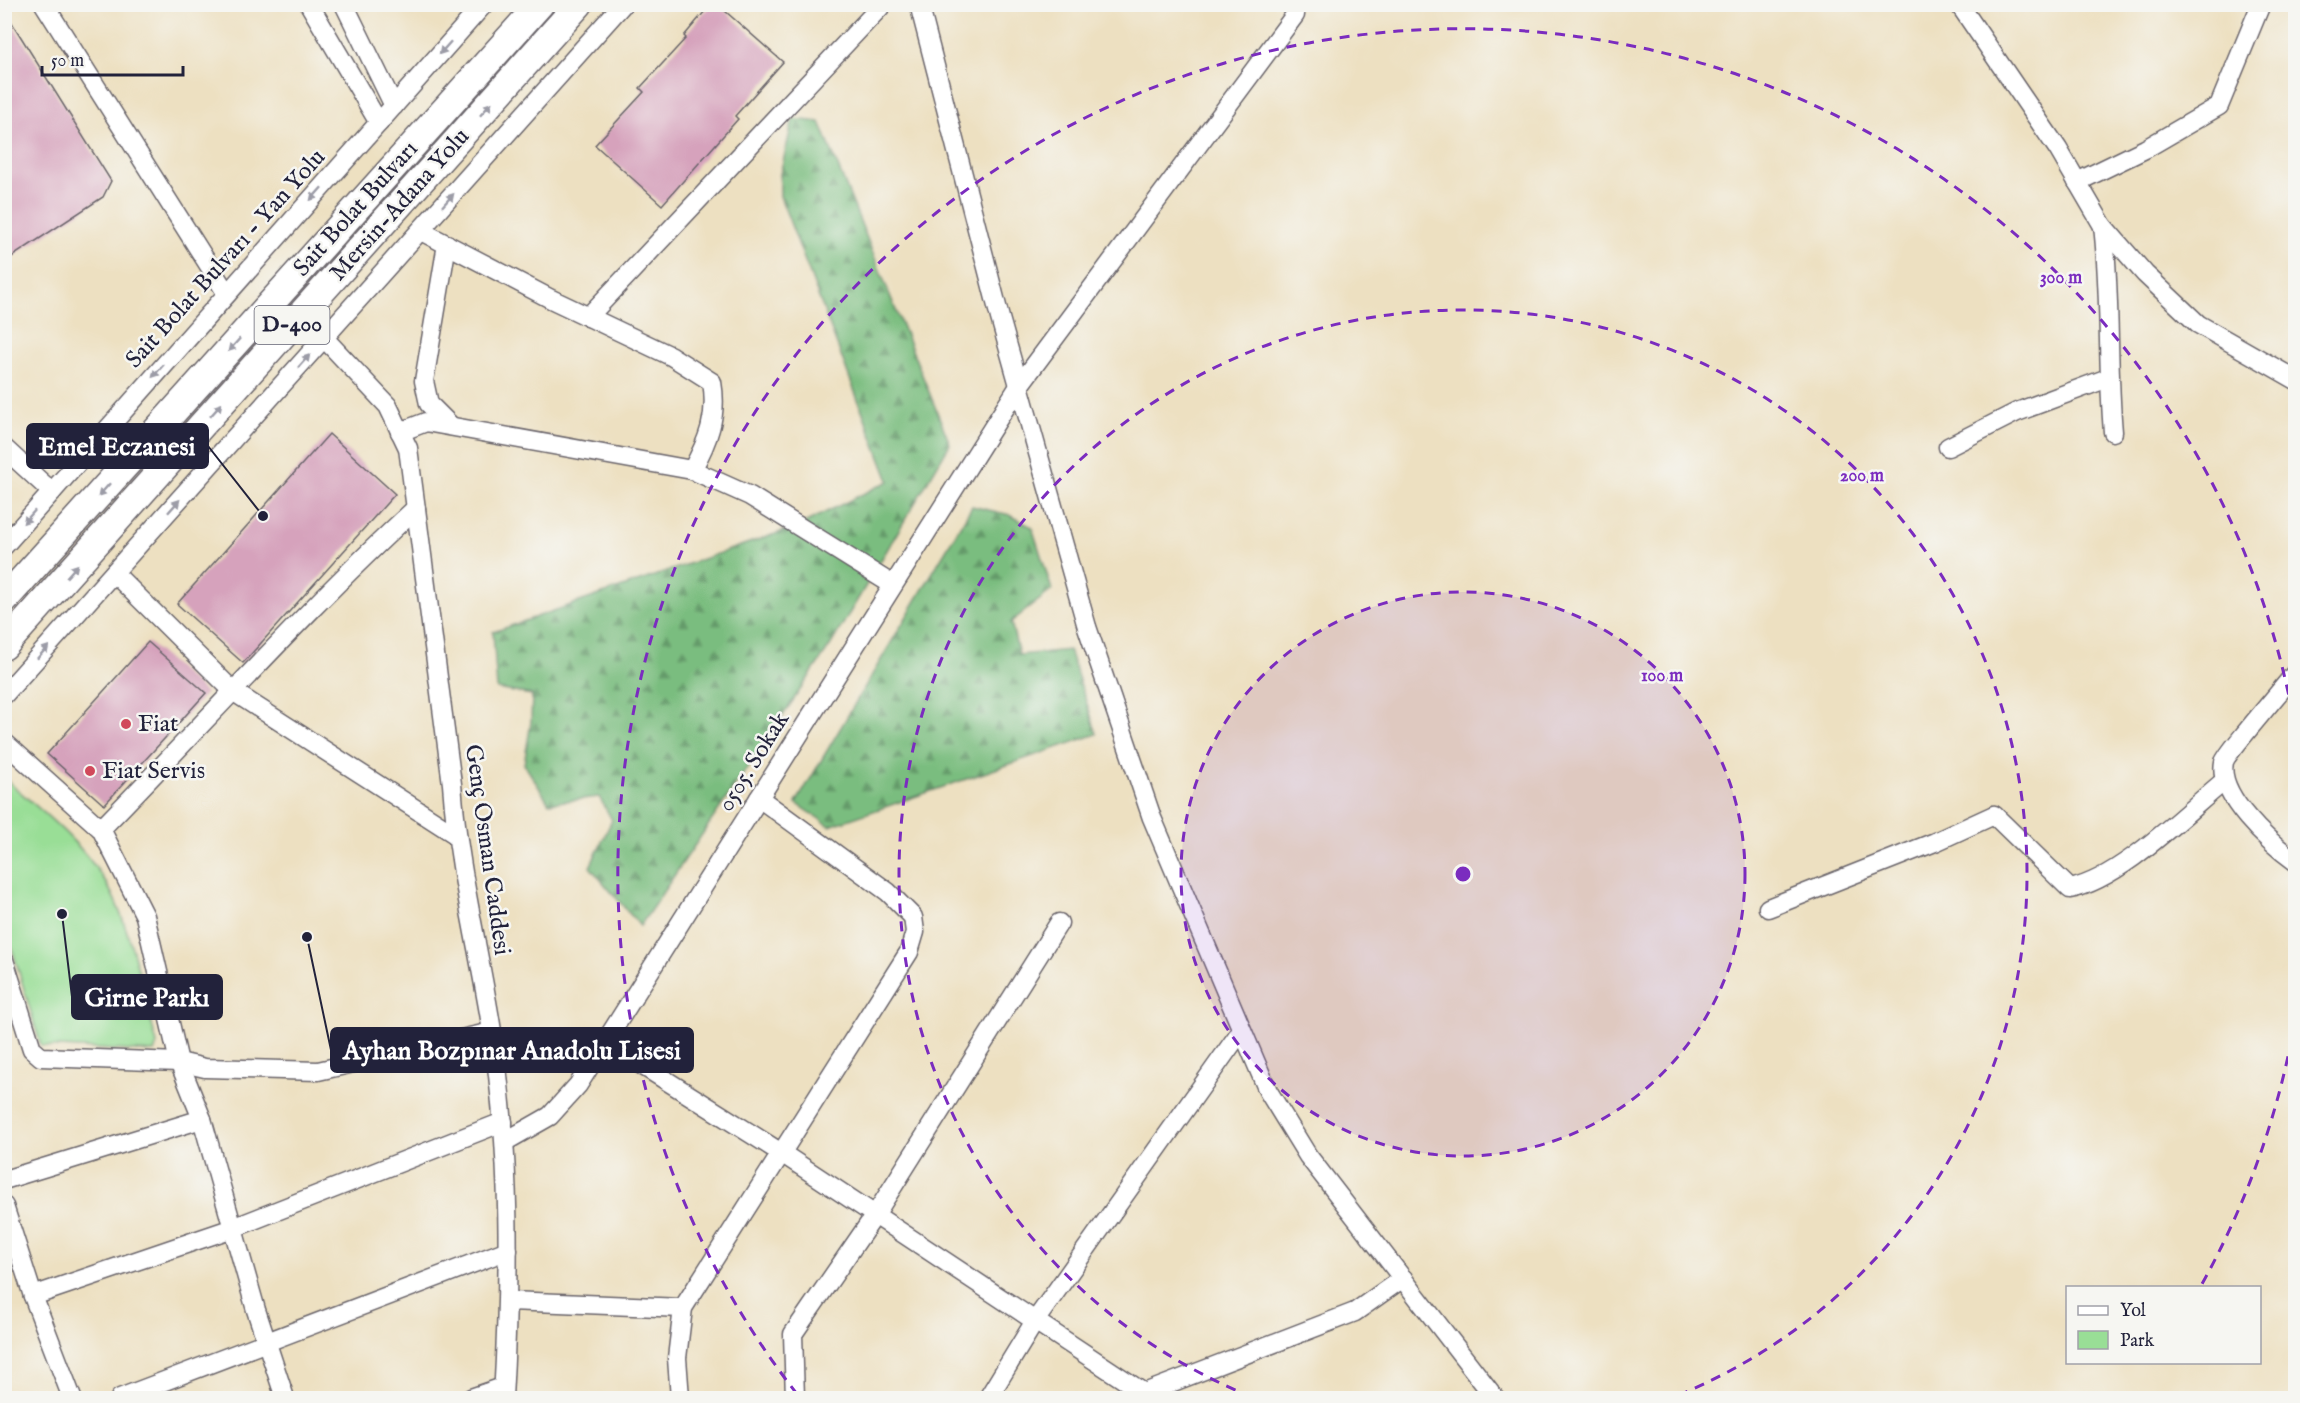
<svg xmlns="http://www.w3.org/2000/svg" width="2300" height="1403" viewBox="0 0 2300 1403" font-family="'IM FELL English',serif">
<defs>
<pattern id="forest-firs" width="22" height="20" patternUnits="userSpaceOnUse" patternTransform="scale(1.5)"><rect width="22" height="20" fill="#7abd7f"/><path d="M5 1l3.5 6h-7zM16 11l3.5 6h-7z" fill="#649969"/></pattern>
</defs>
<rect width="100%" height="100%" fill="#f6f6f2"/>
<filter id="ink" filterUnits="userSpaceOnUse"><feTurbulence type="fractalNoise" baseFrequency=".0167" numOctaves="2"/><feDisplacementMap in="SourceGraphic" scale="12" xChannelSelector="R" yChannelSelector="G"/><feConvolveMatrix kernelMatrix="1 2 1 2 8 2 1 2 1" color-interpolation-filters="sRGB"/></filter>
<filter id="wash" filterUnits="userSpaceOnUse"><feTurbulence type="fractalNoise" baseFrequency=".008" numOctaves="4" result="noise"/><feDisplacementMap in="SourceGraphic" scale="24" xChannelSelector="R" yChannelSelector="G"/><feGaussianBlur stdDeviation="1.35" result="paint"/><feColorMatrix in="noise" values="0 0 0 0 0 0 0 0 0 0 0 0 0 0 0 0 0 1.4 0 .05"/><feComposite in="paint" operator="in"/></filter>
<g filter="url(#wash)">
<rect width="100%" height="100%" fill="#ede0c1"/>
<path fill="#99de96" stroke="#5e8068" stroke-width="1.5" d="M4 778C40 810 81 841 106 883 130 923 144 997 157 1044L154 1052 41 1046 5 925Z"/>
<g fill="url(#forest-firs)" stroke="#4e705d" stroke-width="1.5">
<polygon points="793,119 820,122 950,444 830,646 640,926 590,867 612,820 599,797 549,803 524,764 531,722 532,695 497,689 493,632 798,526 889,481 780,196 780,174"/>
<polygon points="972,506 1010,515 1032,527 1052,590 1011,622 1019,655 1069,650 1097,734 830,826 796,803"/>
</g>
<g id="blocks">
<g fill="#d6a2bc">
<polygon points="711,4 717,4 783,62 735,116 738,119 662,205 595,145 644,92 640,88 686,38 684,36"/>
<polygon points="4,10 111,181 103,197 4,262"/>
<polygon points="329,434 395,494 243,663 177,604"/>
<polygon points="148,642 206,693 104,805 47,754"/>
</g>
</g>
</g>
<g filter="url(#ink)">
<use href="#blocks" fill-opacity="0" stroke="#69646a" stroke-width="1.5"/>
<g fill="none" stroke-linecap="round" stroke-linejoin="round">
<defs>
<g id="minor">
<polyline points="44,4 227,294"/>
<polyline points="309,4 379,123"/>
<polyline points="344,4 394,106"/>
<polyline points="919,4 1000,318 1087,627 1152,818 1268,1091 1308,1156 1495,1398"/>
<polyline points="1959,4 2058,149 2103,226 2145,274 2198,324 2296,380"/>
<polyline points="2077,182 2145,149 2219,106 2261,4"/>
<path d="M2103 226C2111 295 2107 363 2113 432"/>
<path d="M421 231 551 299 671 356 712 382C718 416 708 441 692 470"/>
<polyline points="447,244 424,381 429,404 451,426"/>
<polyline points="588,317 883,4"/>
<path d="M324 338 388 406 408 448 452 784C458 868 479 949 492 1031 511 1153 510 1276 503 1398"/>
<polyline points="400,432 426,422 692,470 750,496 893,585"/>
<polyline points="1948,447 2017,412 2108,378"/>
<polyline points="4,448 52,492"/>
<polyline points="4,546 484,4"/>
<polyline points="114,573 234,692 456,835"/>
<path d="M2296 672C2286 685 2226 754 2224 762 2217 796 2270 843 2296 862"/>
<polyline points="4,695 623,4"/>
<polyline points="4,742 101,829 145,916 179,1062 202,1119 256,1310 285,1398"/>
<path d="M101 829C206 722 305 610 416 508"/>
<path d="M1768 908 1935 842 1994 815 2070 889C2120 879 2183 815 2223 782"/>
<polyline points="4,960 32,1049 41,1057 179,1062 205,1068 318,1071 492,1032"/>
<polyline points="605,1042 783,1154 1144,1393"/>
<polyline points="506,1141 550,1116 578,1085 1019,386 1295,15"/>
<polyline points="4,1180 202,1119"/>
<polyline points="4,1206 33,1296 72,1398"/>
<polyline points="33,1296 233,1228 503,1122"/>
<polyline points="509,1301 683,1308"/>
<polyline points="1134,1397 1355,1312 1403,1278"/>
<polyline points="120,1398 508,1250"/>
<polyline points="471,1398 503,1387"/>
<polyline points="680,1398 677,1358 683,1308 909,952 915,932 913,917 888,892 759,798"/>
<polyline points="795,1398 793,1334 875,1215 1059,923"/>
<polyline points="988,1398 1035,1321 1241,1031"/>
</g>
<g id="highway">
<polyline points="4,600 540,4"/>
<polyline points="4,646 579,4"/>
</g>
</defs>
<use href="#minor" stroke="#69646a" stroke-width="21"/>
<use href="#highway" stroke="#69646a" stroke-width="30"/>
<use href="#minor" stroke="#fff" stroke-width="18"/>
<use href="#highway" stroke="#fff" stroke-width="27"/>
</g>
<defs><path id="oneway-solid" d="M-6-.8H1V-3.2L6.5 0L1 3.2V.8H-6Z" transform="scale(1.5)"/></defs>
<g fill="#9c9ca7">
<use href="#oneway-solid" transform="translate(445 48) rotate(132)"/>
<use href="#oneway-solid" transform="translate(486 109) rotate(-48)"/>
<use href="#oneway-solid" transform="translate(316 194) rotate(132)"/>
<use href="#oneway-solid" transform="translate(448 200) rotate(-48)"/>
<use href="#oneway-solid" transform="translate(234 345) rotate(132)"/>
<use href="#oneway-solid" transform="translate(304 361) rotate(-48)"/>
<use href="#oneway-solid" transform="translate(158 371) rotate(132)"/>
<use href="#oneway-solid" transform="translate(216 410) rotate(-48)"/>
<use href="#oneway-solid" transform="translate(104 490) rotate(132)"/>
<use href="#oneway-solid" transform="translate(174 506) rotate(-48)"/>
<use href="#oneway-solid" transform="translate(29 517) rotate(132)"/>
<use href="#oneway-solid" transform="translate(72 571) rotate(-48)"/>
<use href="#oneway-solid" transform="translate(43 652) rotate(-48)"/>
</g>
</g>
<circle cx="1463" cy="874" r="282" fill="#7b2cbf" fill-opacity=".12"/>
<g fill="none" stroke="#7b2cbf" stroke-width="3" stroke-dasharray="10 8">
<circle cx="1463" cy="874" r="282"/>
<path d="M1252 1397A564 564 0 1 1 1674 1397"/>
<path d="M2295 1021A845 845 0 0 1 2202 1284M797 1394A845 845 0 1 1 2295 727"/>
</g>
<g fill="#d1495b" stroke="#f6f6f2" stroke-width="2">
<circle cx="126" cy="724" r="6"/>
<circle cx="90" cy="771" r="6"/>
</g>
<g text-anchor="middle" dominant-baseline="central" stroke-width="5" stroke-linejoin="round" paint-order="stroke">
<rect fill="#f6f6f2" stroke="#626272" stroke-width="1.5" x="254.5" y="306" width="75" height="38" rx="4.5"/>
<g font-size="22" font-weight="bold" fill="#22223b">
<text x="292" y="325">D-400</text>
</g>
<g font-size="24" fill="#22223b" stroke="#f6f6f2">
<text transform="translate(400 205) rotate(-48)">Mersin-Adana Yolu</text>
<text transform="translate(356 209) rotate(-48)">Sait Bolat Bulvarı</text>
<text transform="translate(226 259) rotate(-48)">Sait Bolat Bulvarı - Yan Yolu</text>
<text transform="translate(754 762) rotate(-58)">0505. Sokak</text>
<text transform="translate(487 850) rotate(82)">Genç Osman Caddesi</text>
</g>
<g font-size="24" fill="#22223b" stroke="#f6f6f2" text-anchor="start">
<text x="138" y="724">Fiat</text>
<text x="102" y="771">Fiat Servis</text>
</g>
</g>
<circle cx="1463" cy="874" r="9" fill="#7b2cbf" stroke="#f6f6f2" stroke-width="3"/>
<g font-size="18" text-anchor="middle" font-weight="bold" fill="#7b2cbf" stroke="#f6f6f2" stroke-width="5" stroke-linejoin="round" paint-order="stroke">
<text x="2061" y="283">300 m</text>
<text x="1862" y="481">200 m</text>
<text x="1662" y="681">100 m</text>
</g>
<path fill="none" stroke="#22223b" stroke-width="2" d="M263 516L208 446M62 914L72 997M307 937L331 1050"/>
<g fill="#22223b" stroke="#f6f6f2" stroke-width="2">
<circle cx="263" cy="516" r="6"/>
<circle cx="62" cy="914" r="6"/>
<circle cx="307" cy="937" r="6"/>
</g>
<g fill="#22223b" stroke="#22223b" stroke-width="2">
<rect x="27" y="424" width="181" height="44" rx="6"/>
<rect x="72" y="975" width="150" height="44" rx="6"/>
<rect x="331" y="1028" width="362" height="44" rx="6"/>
</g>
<g font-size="26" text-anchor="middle" font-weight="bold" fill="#fff">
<text x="117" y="455">Emel Eczanesi</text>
<text x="147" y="1006">Girne Parkı</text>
<text x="512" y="1059">Ayhan Bozpınar Anadolu Lisesi</text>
</g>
<rect width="2300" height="1403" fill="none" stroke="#f6f6f2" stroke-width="24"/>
<rect x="2066" y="1286" width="195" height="78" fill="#f6f6f2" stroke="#a1a1a9" stroke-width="1.5"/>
<rect x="2078" y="1306" width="30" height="9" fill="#ffffff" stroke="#a1a1a9" stroke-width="1.5"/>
<text x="2120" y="1316" font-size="18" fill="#22223b">Yol</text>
<rect x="2078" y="1331" width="30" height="18" fill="#99de96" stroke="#a1a1a9" stroke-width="1.5"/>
<text x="2120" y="1346" font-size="18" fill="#22223b">Park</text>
<path d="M42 66v9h141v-9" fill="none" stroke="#22223b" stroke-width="3"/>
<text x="51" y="66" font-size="18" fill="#22223b" stroke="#f6f6f2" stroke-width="4.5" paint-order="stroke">50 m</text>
</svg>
